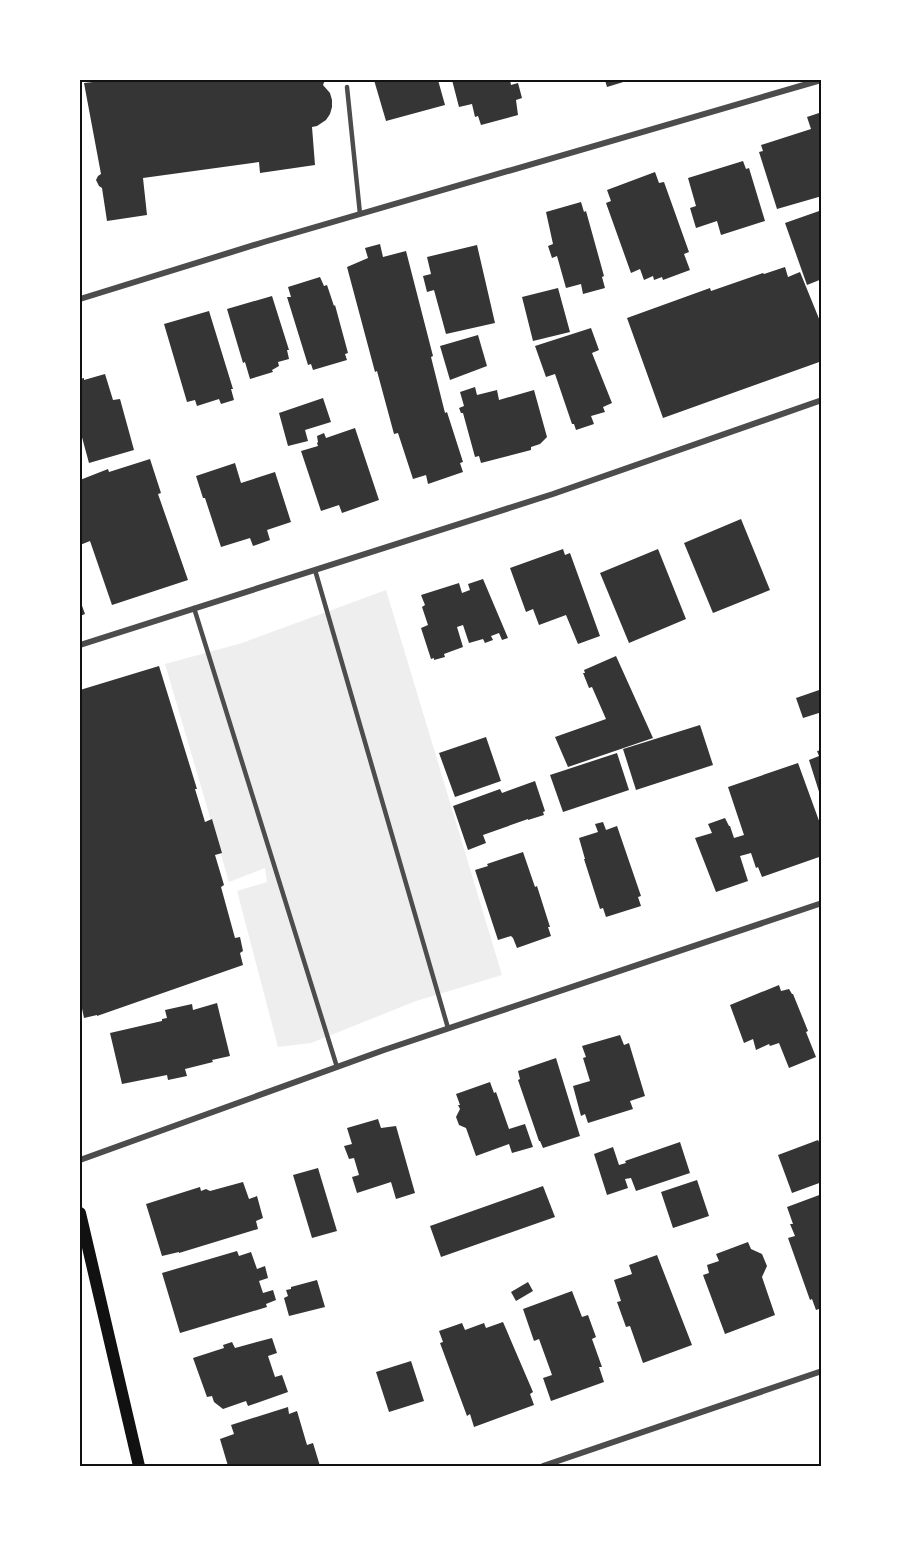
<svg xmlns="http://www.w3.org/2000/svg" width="901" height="1546" viewBox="0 0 901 1546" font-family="Commissioner,sans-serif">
<rect width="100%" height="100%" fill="#fff"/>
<polygon fill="#eee" points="386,590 502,975 416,1001 311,1043 278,1047 237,891 267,882 265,868 229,882 165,664 242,643"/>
<g fill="#353535">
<polygon points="111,80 325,80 323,85 330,93 332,100 332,107 330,114 326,120 317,126 312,127 315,165 260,173 259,162 143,178 147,215 107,221 102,188 99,186 96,180 98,176 101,174 84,83"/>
<polygon points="374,80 438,80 445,105 386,121"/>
<polygon points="452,80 510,80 511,85 518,83 522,98 516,100 518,115 481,125 478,116 475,117 472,104 459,107"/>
<polygon points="605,80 630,80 607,87"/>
<polygon points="822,112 822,196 777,209 759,152 763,151 761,145 811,129 807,117"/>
<polygon points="743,161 746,169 749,168 765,221 721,235 717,221 696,228 690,208 696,206 688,178"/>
<polygon points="655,172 659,183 664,182 689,252 684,254 690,270 663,280 662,277 654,280 653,276 644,280 640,269 631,273 606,203 611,201 607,190"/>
<polygon points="581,202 584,212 586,211 604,276 602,277 605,288 583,294 581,284 566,288 557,256 552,258 548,246 553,244 546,212"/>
<polygon points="822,210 822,279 807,285 785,223"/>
<polygon points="380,244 383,257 406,251 433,356 431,357 445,413 447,412 463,462 460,463 463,472 428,484 426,475 413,479 398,433 394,434 377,371 375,372 347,267 368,258 365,248"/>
<polygon points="477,245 495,323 446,334 434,290 427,292 423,276 431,274 427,257"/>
<polygon points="785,267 788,277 800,272 822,326 822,361 663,418 627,318 710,288 711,291 763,273 764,274"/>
<polygon points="320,277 324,286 327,285 334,306 335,305 348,353 345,354 347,360 313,370 311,364 308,365 287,297 291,297 288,287"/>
<polygon points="558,288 570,332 533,341 522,297"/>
<polygon points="272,296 289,350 287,350 289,359 278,362 279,366 272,370 273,372 250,379 245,362 243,363 227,309"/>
<polygon points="209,311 233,389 231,389 234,400 221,404 219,399 197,406 195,400 187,402 164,324"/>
<polygon points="591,328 599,350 592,353 612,403 603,407 605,412 591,416 594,424 576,430 574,424 572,424 555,374 546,377 535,346"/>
<polygon points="478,335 487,366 450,380 440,346"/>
<polygon points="105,374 113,400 120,399 134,450 89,463 80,430 80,379 84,378 84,380"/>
<polygon points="475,387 477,395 497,390 499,400 534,390 547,437 540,444 531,447 531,450 481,463 479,456 475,457 463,413 461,413 459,408 464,406 460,392"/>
<polygon points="323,398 331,422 305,430 308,441 288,446 279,413"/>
<polygon points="355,428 379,500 342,513 339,505 321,511 301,451 318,446 317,443 318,442 317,436 324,433 326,438"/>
<polygon points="150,459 161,493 158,494 188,580 112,605 90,541 80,545 80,480 108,469 109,472"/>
<polygon points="235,463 241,483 275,472 291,522 267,530 270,540 253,546 250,538 221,547 205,498 203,498 196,476"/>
<polygon points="741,519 770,590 713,613 684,543"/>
<polygon points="563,549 565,555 570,553 600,636 578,644 566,615 539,625 533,609 526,612 510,568"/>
<polygon points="658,549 686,619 629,643 600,573"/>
<polygon points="483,579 508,638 502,640 499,633 491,636 493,640 485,643 483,639 469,643 463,625 457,627 463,647 444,654 445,657 434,660 434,658 431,659 421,628 428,625 422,607 425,605 421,595 459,583 462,593 470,590 468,584"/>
<polygon points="80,600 85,614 80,616"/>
<polygon points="616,656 653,738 568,767 555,737 606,719 592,687 589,688 583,673 585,673 584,670"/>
<polygon points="159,666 197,789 195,789 205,822 212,819 222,853 215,855 224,885 221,887 235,938 240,937 243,951 240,953 243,965 97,1016 97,1015 84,1018 80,999 80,690"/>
<polygon points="822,689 822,712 803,718 796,698"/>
<polygon points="700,725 713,765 636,790 623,749"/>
<polygon points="486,737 501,781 455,797 439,753"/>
<polygon points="822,750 822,798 821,798 809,760 819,756 817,751"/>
<polygon points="617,753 629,790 563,812 550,775"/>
<polygon points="798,763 822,829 822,856 762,877 758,867 756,868 751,853 740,856 748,881 716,892 695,838 712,833 708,824 725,818 729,826 730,826 734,838 744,835 728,787"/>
<polygon points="535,781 545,811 543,812 544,815 528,820 528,819 483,835 486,843 468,850 453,806 500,789 502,793"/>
<polygon points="603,822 606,830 617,826 641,896 638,897 641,906 606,917 603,908 600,909 584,859 585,859 579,838 598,832 595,824"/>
<polygon points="523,852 535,887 537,886 550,927 548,927 551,936 517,948 513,938 511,936 498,940 475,870 488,866 487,864"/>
<polygon points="779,985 781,991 789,989 792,994 793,994 808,1031 806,1032 816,1057 789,1068 779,1043 770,1046 769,1044 756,1050 753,1039 744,1043 730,1005"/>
<polygon points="217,1003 230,1056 212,1060 213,1062 185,1069 187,1076 168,1080 167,1075 122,1084 110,1033 162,1021 162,1019 167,1018 165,1010 192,1004 193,1010"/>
<polygon points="620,1035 624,1045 629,1043 645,1096 630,1101 633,1109 588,1123 585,1114 581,1116 573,1086 590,1081 583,1058 586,1057 582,1046"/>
<polygon points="556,1058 580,1136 543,1148 540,1141 539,1141 518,1080 520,1079 518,1071"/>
<polygon points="490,1082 494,1093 496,1092 509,1129 525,1124 533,1147 512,1153 509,1144 476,1156 466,1128 459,1125 456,1117 460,1109 458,1105 460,1105 456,1094"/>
<polygon points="378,1119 381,1128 396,1126 415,1193 396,1199 391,1182 357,1193 352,1177 359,1175 354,1158 349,1159 344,1146 352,1144 347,1128"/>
<polygon points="818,1140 822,1148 822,1182 792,1193 778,1155"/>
<polygon points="680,1142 690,1173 636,1191 631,1178 625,1179 628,1188 607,1195 594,1154 613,1147 619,1165 626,1163 625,1161"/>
<polygon points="318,1168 337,1231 312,1238 293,1175"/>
<polygon points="697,1180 709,1216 673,1228 661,1192"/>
<polygon points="243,1182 249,1199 257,1196 263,1218 256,1221 258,1229 179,1253 179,1252 162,1256 146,1204 200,1187 201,1191 206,1189 210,1191"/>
<polygon points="543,1186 555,1217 441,1257 430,1226"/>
<polygon points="822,1194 822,1308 816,1310 812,1299 810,1300 788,1238 795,1236 790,1224 793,1224 787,1207"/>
<polygon points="748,1242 751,1249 762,1254 767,1266 762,1277 775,1315 725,1334 703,1275 709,1273 707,1265 719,1261 716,1254"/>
<polygon points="237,1251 239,1256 251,1252 257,1269 265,1266 268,1278 259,1281 263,1293 273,1290 276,1300 266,1304 267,1307 180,1333 162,1273"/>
<polygon points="657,1255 692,1345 643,1363 630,1326 626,1327 617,1302 621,1301 614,1280 632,1274 629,1265"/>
<polygon points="317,1280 325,1307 289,1316 284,1298 288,1296 286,1290 291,1289 291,1287"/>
<polygon points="528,1282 533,1291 516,1301 511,1292"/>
<polygon points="572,1291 582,1317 588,1315 596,1337 592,1339 602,1367 599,1367 604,1382 551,1401 543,1378 552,1375 539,1339 534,1341 523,1309"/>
<polygon points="503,1322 533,1392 530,1394 534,1405 474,1427 470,1414 467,1416 440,1343 443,1342 439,1331 462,1323 465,1330 484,1323 486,1328"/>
<polygon points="272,1338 277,1353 268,1356 275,1377 282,1375 288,1392 248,1406 246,1401 223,1409 214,1402 212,1396 207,1397 193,1358 224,1348 223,1345 232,1342 235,1348"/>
<polygon points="411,1361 424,1401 389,1412 376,1372"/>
<polygon points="288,1407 289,1414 297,1411 307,1445 313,1443 320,1466 228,1466 220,1439 234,1434 231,1425"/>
</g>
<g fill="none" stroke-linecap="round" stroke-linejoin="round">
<g stroke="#4c4c4c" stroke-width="4.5">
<polyline points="347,87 360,214"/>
<polyline points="315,570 448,1028"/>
<polyline points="194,608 337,1067"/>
</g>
<g stroke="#4c4c4c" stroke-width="6">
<polyline points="80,299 264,242 821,80"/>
<polyline points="80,645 553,494 822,400"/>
<polyline points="80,1160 384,1050 822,903"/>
<polyline points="543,1466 822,1371"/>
</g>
<polyline stroke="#111" stroke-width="12" points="80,1213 139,1466"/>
</g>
<rect width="901" height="1546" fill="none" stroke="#ffffff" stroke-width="162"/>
<rect x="81" y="81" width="739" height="1384" fill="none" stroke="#111" stroke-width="2"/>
</svg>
